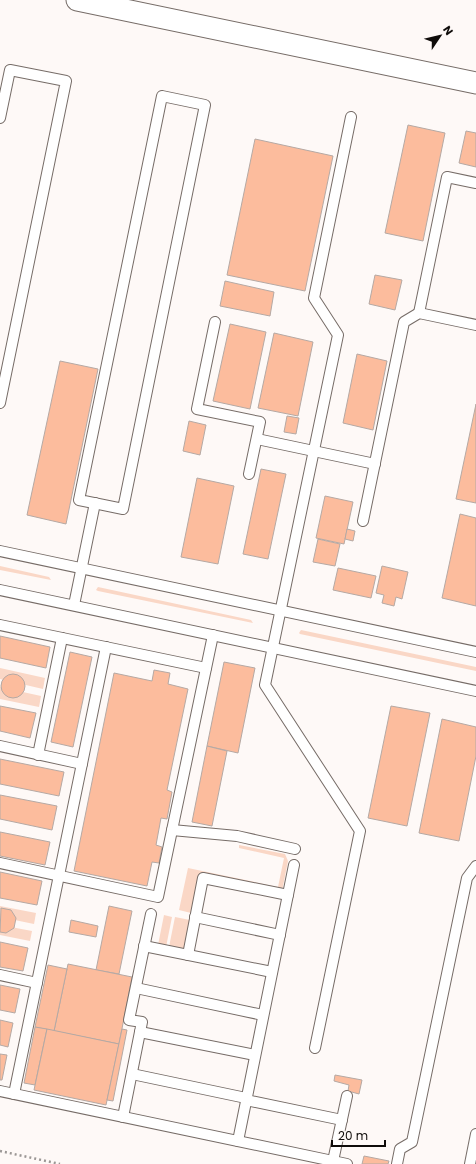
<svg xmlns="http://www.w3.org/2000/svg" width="476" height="1164" viewBox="0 0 476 1164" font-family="Poppins,sans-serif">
<rect width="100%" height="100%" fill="#fef9f7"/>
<g fill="#fad7c6">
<polygon points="0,566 49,577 51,580 0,570"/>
<polygon points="98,587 251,620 253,623 98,591 96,590"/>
<polygon points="301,630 476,667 476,671 300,634 299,633"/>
<polygon points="0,668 45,678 43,689 0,679"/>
<polygon points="0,687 41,696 39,707 0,699"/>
<polygon points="239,845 285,854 288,861 282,891 200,874 191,913 179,910 188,868 278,887 284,858 239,848"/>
<polygon points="0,906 36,913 34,924 0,917"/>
<polygon points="164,915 172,917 166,947 158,945"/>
<polygon points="175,917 190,920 184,950 169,947"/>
<polygon points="0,925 32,931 30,941 0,935"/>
</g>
<g fill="#fcbc9d" stroke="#b5a9a4">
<polygon points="408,125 445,133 423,241 385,233"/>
<polygon points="466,131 476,133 476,167 459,163"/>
<polygon points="255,139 333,156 305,291 227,275"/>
<polygon points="375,275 402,280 395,310 369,304"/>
<polygon points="225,281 274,292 270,316 220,306"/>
<polygon points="230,324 266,332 250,409 213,401"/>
<polygon points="274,333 313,342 298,416 258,408"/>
<polygon points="357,354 387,361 373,430 343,423"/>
<polygon points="60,361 98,369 66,524 27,515"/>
<polygon points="476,404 476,503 456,499"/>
<polygon points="287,416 299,418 296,434 284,432"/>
<polygon points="189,421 206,425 200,455 183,451"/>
<polygon points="261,469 286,474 268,559 243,554"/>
<polygon points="197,478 234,486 218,564 181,557"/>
<polygon points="325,496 353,502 344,544 316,538"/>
<polygon points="460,514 476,518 476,606 442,598"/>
<polygon points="347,529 355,531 353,541 345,539"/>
<polygon points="318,539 340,544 335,566 313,562"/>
<polygon points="382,566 408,572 402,599 396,597 394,606 382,603 384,595 376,593"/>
<polygon points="338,568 376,576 371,598 333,590"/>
<polygon points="0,636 50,647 46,668 0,658"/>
<polygon points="70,652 92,657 73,747 51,742"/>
<polygon points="224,662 255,668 238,753 207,746"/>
<polygon points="154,670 170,673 168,684 188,689 167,790 172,792 167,819 161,818 156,845 162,847 159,863 152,862 147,886 74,871 114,673 152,681"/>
<circle cx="13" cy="686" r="12"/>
<polygon points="0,706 36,713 30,738 0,731"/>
<polygon points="391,706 430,713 407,826 368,818"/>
<polygon points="442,719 476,727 476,756 459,841 419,833"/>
<polygon points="207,746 227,751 212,826 192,822"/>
<polygon points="0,759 64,772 59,796 0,784"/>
<polygon points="0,795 57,806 52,830 0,819"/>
<polygon points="0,832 50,842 45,865 0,856"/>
<polygon points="0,872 42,881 37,905 0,898"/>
<polygon points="109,906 132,911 119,974 96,970"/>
<polygon points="1,908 11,910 16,918 14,928 6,933 0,932"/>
<polygon points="71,920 98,926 96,937 69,932"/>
<polygon points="0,942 28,948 23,971 0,967"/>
<polygon points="68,964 132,977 119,1044 54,1031"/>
<polygon points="48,965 67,969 54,1031 35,1027"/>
<polygon points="0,985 20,989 15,1013 0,1010"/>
<polygon points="0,1020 13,1023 8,1047 0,1045"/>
<polygon points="35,1027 47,1029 35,1085 24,1083"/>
<polygon points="47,1029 119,1044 106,1105 34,1090"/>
<polygon points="122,1029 127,1030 113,1101 107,1100"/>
<polygon points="0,1054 7,1055 2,1080 0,1080"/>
<polygon points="335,1075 362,1080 359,1094 348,1091 349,1085 334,1081"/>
<polygon points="364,1156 389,1161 388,1164 362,1164"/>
</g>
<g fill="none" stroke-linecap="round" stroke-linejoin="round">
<defs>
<g id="lane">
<polygon points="162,96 205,105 123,509 79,500"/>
<polyline points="0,118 10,70 66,81 0,403"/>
<polyline points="419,313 447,177 476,183"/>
<polyline points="215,322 197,409 260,422 249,474"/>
<polyline points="257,439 375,464"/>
<polyline points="363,521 404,322 419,313 476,325"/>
<polyline points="0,551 476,652"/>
<polyline points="0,590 476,691"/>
<polyline points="74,605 95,503"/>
<polyline points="0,625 206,668"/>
<polyline points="0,746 82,764"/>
<polyline points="38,755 62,638"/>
<polyline points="172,830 237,836 295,849"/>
<polyline points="0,863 158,897 213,635"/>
<polyline points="195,917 280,935"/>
<polyline points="144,946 272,972"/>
<polyline points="188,955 203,878 288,895"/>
<polyline points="0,975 37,983"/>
<polyline points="136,988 263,1015"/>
<polyline points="140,1032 255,1055"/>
<polyline points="315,1048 360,831 265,685 338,335 314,298 351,117"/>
<polyline points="132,1074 246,1098"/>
<polyline points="0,1091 347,1164"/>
<polyline points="14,1094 106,647"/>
<polyline points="246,1100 342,1120"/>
<polyline points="123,1117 142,1022 129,1020 151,914"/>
<polyline points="238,1141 294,865"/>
<polyline points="333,1161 347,1096"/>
<polyline points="397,1164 400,1149 412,1142 467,878 476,866"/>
<polyline points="470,1164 476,1134"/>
</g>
<polyline id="street" points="77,0 476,83"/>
</defs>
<use href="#lane" stroke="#766c67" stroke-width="12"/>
<use href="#street" stroke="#766c67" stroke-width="23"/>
<polyline stroke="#9b9795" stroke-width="2.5" stroke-dasharray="2 3" stroke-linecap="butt" points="0,1151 60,1164"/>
<use href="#lane" stroke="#fff" stroke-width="10"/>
<use href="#street" stroke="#fff" stroke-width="21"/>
</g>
<g transform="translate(440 36) rotate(55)" stroke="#fef9f7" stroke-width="3" paint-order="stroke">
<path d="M0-3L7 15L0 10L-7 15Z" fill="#0f0c0a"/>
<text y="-6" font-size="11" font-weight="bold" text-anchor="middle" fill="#0f0c0a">N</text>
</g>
<path d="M332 1140v6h53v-6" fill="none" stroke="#0f0c0a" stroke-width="2"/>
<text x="338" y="1140" font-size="12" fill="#0f0c0a" stroke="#fef9f7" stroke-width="3" paint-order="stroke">20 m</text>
</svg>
